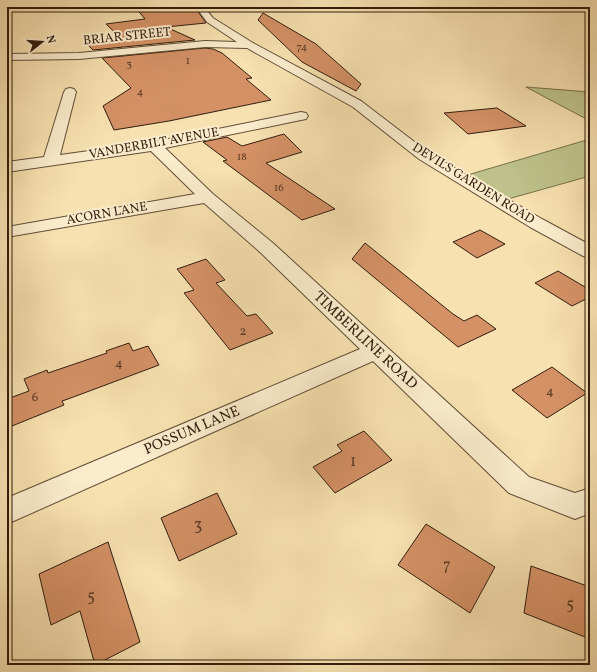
<svg xmlns="http://www.w3.org/2000/svg" width="597" height="672" viewBox="0 0 597 672" font-family="Vollkorn,serif">
<rect width="100%" height="100%" fill="#f7e1b0"/>
<filter id="stains"><feTurbulence type="fractalNoise" baseFrequency=".005" numOctaves="4"/><feColorMatrix values="0 0 0 0 .2 0 0 0 0 .09 0 0 0 0 .02 0 0 0 .5 -.17"/></filter>
<radialGradient id="worn" r=".72"><stop offset=".6" stop-color="#630" stop-opacity="0"/><stop offset="1" stop-color="#630" stop-opacity=".3"/></radialGradient>
<g fill="#bec28a" stroke="#78704c">
<polygon points="526,87 590,92 590,121"/>
<polygon points="590,139 590,176 508,199 464,176"/>
</g>
<g fill="#d49166" stroke="#311d0e">
<polygon points="135,7 195,7 206,23 166,27 195,40 93,50 83,40 122,39 106,24 145,19"/>
<polygon points="263,13 316,44 361,84 356,91 302,62 258,20"/>
<polygon points="205,48 213,49 222,53 252,78 246,79 271,100 169,121 114,130 103,106 131,88 102,58"/>
<polygon points="497,108 526,126 468,134 444,113"/>
<polygon points="284,134 302,152 266,163 335,209 302,220 223,161 227,160 203,142 227,137 242,146"/>
<polygon points="480,230 505,244 477,258 453,242"/>
<polygon points="365,243 453,314 464,321 477,315 496,329 458,347 352,259"/>
<polygon points="206,259 225,280 216,283 247,316 256,314 273,333 230,350 184,293 194,290 177,269"/>
<polygon points="558,271 590,290 590,297 572,306 535,283"/>
<polygon points="129,343 133,351 148,346 159,365 68,399 62,401 64,405 7,428 7,399 29,391 24,379 47,370 48,373 107,353 106,351"/>
<polygon points="552,367 587,393 547,418 512,390"/>
<polygon points="364,431 392,460 335,493 313,467 342,451 337,445"/>
<polygon points="217,493 237,534 179,561 161,518"/>
<polygon points="426,524 495,567 470,613 398,565"/>
<polygon points="108,542 140,642 95,665 80,611 51,625 39,574"/>
<polygon points="531,566 590,587 590,639 524,613"/>
</g>
<g fill="none" stroke-linecap="round" stroke-linejoin="round">
<defs>
<g id="minor">
<polygon points="196,7 204,7 213,18 253,43 361,101 429,153 542,219 590,245 590,258 583,256 530,227 419,159 353,107 247,48 205,47 79,59 7,60 7,54 79,53 205,41 237,42 207,22"/>
<polygon points="70,88 74,89 76,92 60,155 154,142 301,112 306,113 308,116 306,119 301,120 165,148 213,194 274,244 529,477 575,493 590,488 590,513 575,519 509,493 373,361 7,524 7,498 360,349 260,252 204,203 7,237 7,227 195,194 151,151 7,172 7,162 44,157 64,92 66,89"/>
</g>
</defs>
<use href="#minor" stroke="#624e36" stroke-width="2"/>
<use href="#minor" fill="#faeccc" fill-rule="evenodd"/>
</g>
<g text-anchor="middle" dominant-baseline="central" stroke-width="4" stroke-linejoin="round" paint-order="stroke">
<g font-size="11" fill="#5a3a24">
<text x="302" y="47">74</text>
<text x="188" y="61">1</text>
<text x="129" y="64">3</text>
<text x="140" y="92">4</text>
<text x="242" y="157">18</text>
<text x="279" y="188">16</text>
</g>
<g font-size="13" fill="#311d0e" stroke="#faeccc">
<text transform="translate(127 37) rotate(-6)">BRIAR STREET</text>
<text transform="translate(154 144) rotate(-10)">VANDERBILT AVENUE</text>
<text transform="translate(473 184) rotate(32)">DEVILS GARDEN ROAD</text>
<text transform="translate(107 214) rotate(-10)">ACORN LANE</text>
</g>
<g font-size="13" fill="#5a3a24">
<text x="243" y="332">2</text>
<text x="119" y="364">4</text>
<text x="550" y="392">4</text>
<text x="35" y="398">6</text>
</g>
<g font-size="15" fill="#311d0e" stroke="#faeccc">
<text transform="translate(365 341) rotate(43)">TIMBERLINE ROAD</text>
<text transform="translate(192 431) rotate(-23)">POSSUM LANE</text>
</g>
<g font-size="16" fill="#5a3a24">
<text x="353" y="462">1</text>
<text x="198" y="526">3</text>
<text x="447" y="566">7</text>
<text x="91" y="597">5</text>
<text x="570" y="605">5</text>
</g>
</g>
<rect width="597" height="672" fill="none" stroke="#f7e1b0" stroke-width="24"/>
<rect x="8" y="8" width="581" height="656" fill="none" stroke="#311d0e" stroke-width="2"/>
<rect x="12" y="12" width="573" height="648" fill="none" stroke="#311d0e"/>
<g transform="translate(42 42) rotate(73)" stroke="#faeccc" stroke-width="3" paint-order="stroke">
<path d="M0-3L7 15L0 10L-7 15Z" fill="#311d0e"/>
<text y="-6" font-size="11" font-weight="bold" text-anchor="middle" fill="#311d0e">N</text>
</g>
<rect width="100%" height="100%" filter="url(#stains)"/>
<rect width="100%" height="100%" fill="url(#worn)"/>
</svg>
